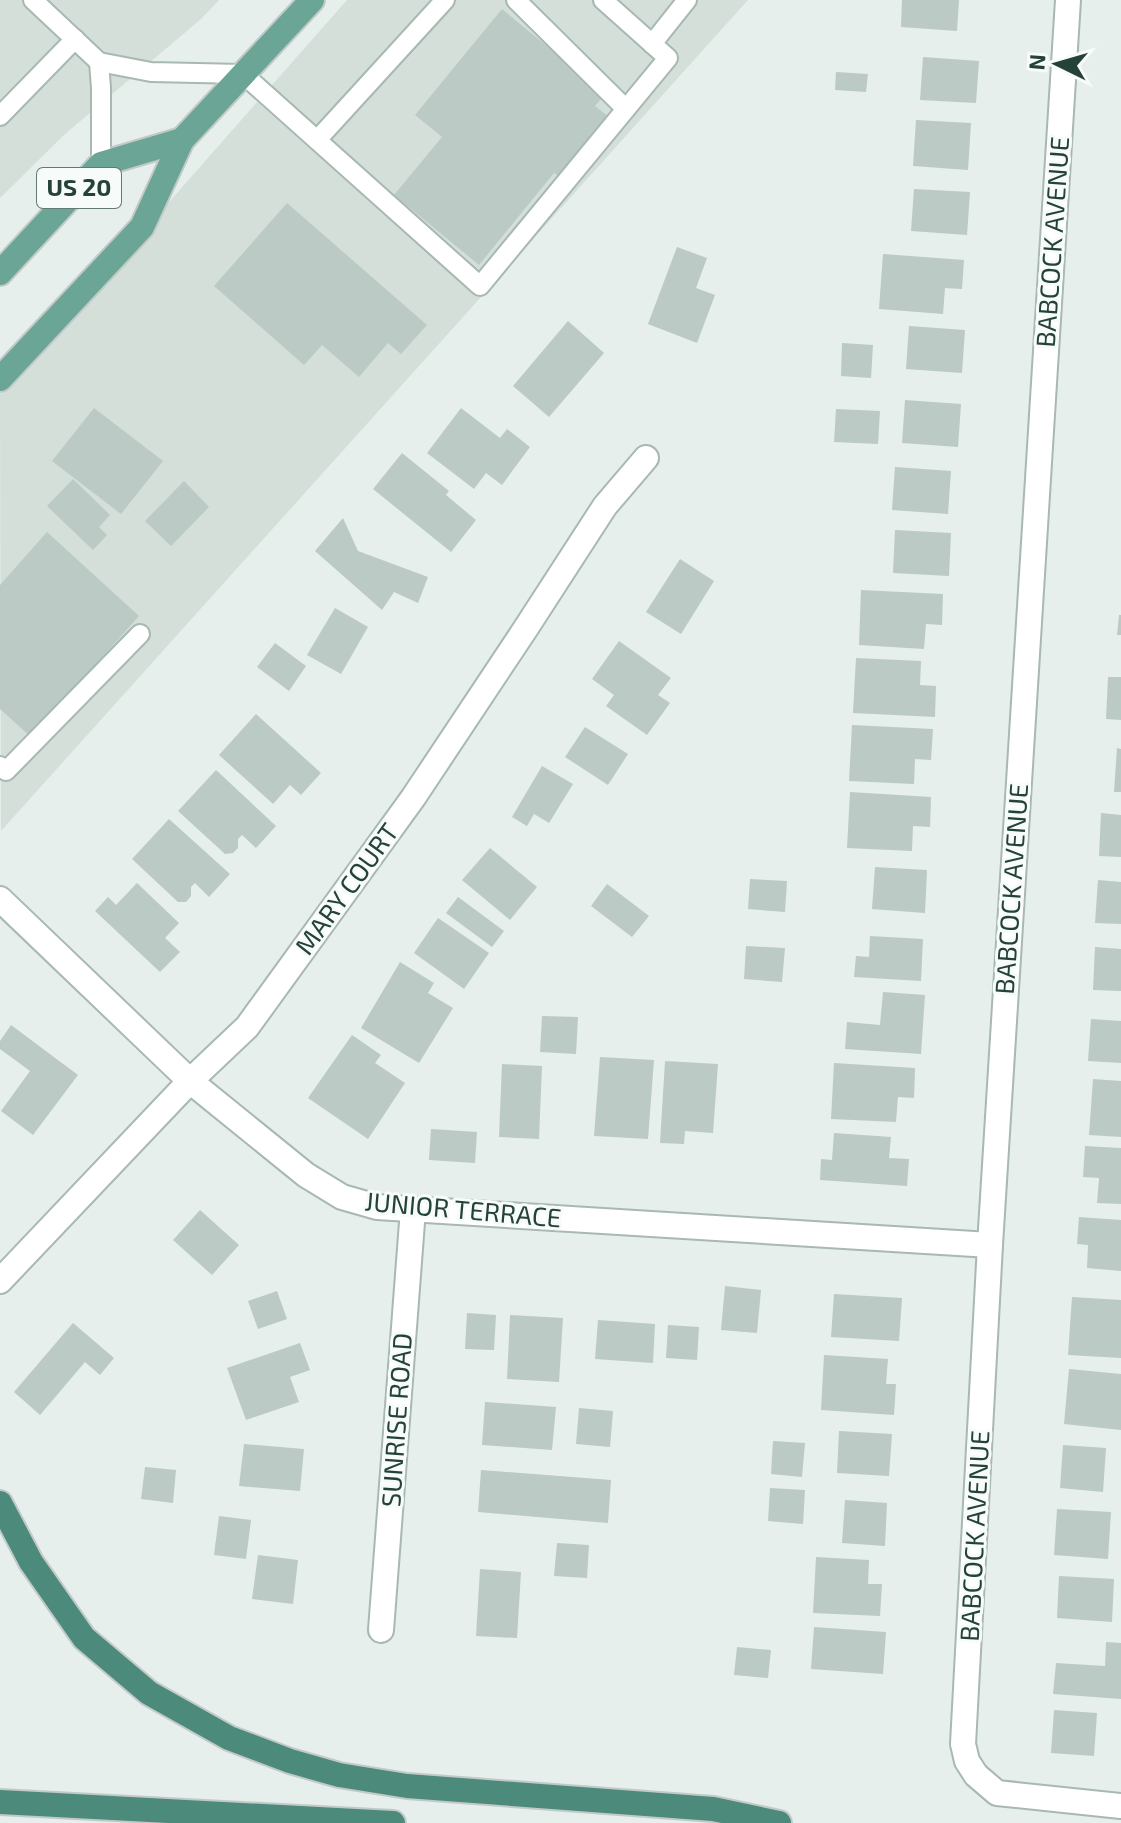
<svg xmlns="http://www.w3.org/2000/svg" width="1121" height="1823" font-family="'Exo 2',sans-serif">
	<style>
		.built { fill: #d4dfda }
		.building { fill: #bbcac4 }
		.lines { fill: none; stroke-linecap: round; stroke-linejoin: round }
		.service-casing { stroke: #a8b8b2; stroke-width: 22 }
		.minor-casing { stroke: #a8b8b2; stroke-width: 28 }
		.primary-casing { stroke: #c2cac8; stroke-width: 28 }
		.trunk-casing { stroke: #c2cac8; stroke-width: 28 }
		.service { stroke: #fff; stroke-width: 18 }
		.minor { stroke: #fff; stroke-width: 24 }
		.primary { stroke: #6aa596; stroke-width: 24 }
		.trunk { stroke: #4c8a7c; stroke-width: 24 }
		.labels { text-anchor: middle; stroke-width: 6; stroke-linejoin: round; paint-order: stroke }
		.shield { fill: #f7fbf9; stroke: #637a73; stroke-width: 2 }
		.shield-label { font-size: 24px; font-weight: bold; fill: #24423a }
		.street-label { font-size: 26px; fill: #24423a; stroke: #f7fbf9 }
	</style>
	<rect width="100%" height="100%" fill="#e6efeb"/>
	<g class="built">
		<path d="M0,0H219L201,19L65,134L0,198Z"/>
		<path d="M347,0H748L1,831L0,394Z"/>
	</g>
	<g class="building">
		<path d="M902,0H959L957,31L901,27Z"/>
		<path d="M502,9L605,94L595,106L609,117L560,177L554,173L479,265L394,195L442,137L415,115Z"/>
		<path d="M923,57L979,61L976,103L920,100Z"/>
		<path d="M836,72L868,74L866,92L835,90Z"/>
		<path d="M916,120L971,123L968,170L913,166Z"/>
		<path d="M914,189L970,192L967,235L911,231Z"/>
		<path d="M287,203L427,325L401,354L388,343L359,377L322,345L304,365L214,286Z"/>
		<path d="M677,247L707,258L696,288L715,295L697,343L648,324Z"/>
		<path d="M883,254L964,260L962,289L945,288L943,314L879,309Z"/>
		<path d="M568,321L604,353L549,417L513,386Z"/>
		<path d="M909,326L965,330L962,373L906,369Z"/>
		<path d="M842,343L873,345L871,378L841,376Z"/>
		<path d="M905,400L961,404L958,447L902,443Z"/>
		<path d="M94,408L163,461L121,514L52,461Z"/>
		<path d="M461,408L500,438L507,429L530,447L502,485L486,473L474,489L427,453Z"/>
		<path d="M836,409L880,411L878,444L834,442Z"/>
		<path d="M402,453L449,491L446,495L476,520L451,552L373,489Z"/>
		<path d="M895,467L951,471L948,514L892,510Z"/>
		<path d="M73,479L110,515L99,527L107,535L93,550L47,506Z"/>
		<path d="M184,481L209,507L171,546L145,521Z"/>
		<path d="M343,518L358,551L428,577L418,603L394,592L382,610L315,551Z"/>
		<path d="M895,530L951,533L949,576L893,573Z"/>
		<path d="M47,532L139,616L31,737L0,709V585Z"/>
		<path d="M680,559L714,581L681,634L646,612Z"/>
		<path d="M861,590L943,594L942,625L926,624L924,649L859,645Z"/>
		<path d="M335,608L368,627L341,674L307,655Z"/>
		<path d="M1119,615H1121V635H1117Z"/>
		<path d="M619,641L671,678L658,695L670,703L647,735L606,706L614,695L592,679Z"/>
		<path d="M275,643L306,666L289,691L257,667Z"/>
		<path d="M856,658L921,661L920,685L936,686L935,717L853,713Z"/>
		<path d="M1108,677H1121V720L1106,719Z"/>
		<path d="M256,714L321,773L301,795L290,785L273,804L219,755Z"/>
		<path d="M852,725L933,729L931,760L915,759L914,784L849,781Z"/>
		<path d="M585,727L628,754L608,785L565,757Z"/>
		<path d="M1117,748L1121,749V792H1114Z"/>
		<path d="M542,766L573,784L549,823L534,814L527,826L512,817Z"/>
		<path d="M216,770L276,826L256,848L242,835L238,839V848L233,853L225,854L178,811Z"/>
		<path d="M850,792L931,797L930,827L913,826L912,851L847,848Z"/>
		<path d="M1101,813L1121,815V857L1099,856Z"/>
		<path d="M169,819L230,874L209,897L195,883L191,887V896L186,902H178L132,859Z"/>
		<path d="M490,848L537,887L510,920L462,880Z"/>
		<path d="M875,867L927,870L925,913L872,909Z"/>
		<path d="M750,879L787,881L785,912L748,909Z"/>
		<path d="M1098,880L1121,882V924L1095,923Z"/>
		<path d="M137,883L179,923L165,938L180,952L160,972L95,911L108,897L116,905Z"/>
		<path d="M607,884L649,916L632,937L591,906Z"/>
		<path d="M458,897L504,931L492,947L446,913Z"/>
		<path d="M438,918L489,953L464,989L414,953Z"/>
		<path d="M870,936L923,939L921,981L854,977L856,956L869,957Z"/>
		<path d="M746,946L785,948L782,982L744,979Z"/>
		<path d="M1095,947L1121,949V991L1093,990Z"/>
		<path d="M400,962L434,983L428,993L453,1008L419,1063L361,1028Z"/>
		<path d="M883,992L925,995L921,1054L845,1049L847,1022L880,1025Z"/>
		<path d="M542,1016L578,1017L576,1054L540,1052Z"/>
		<path d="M1091,1019L1121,1021V1063L1088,1061Z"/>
		<path d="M11,1025L78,1075L33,1135L1,1111L30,1071L0,1049V1041Z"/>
		<path d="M352,1035L381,1055L375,1063L405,1083L368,1139L308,1098Z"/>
		<path d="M600,1057L654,1060L648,1139L594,1136Z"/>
		<path d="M665,1061L718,1064L713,1133L685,1131L684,1144L660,1143Z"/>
		<path d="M834,1063L915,1068L914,1098L898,1097L896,1122L831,1119Z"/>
		<path d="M502,1064L542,1066L539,1139L499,1137Z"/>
		<path d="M1093,1079L1121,1081V1137L1089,1135Z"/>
		<path d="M431,1129L477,1132L475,1163L429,1160Z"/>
		<path d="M834,1133L891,1137L889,1158L909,1159L907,1186L820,1180L821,1159L832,1160Z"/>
		<path d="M1085,1146L1121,1148V1204L1097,1203L1099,1178L1083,1177Z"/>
		<path d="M200,1210L239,1245L212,1275L173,1240Z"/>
		<path d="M1079,1217L1121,1220V1271L1087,1268L1088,1245L1077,1244Z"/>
		<path d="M725,1286L761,1290L757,1333L721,1330Z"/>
		<path d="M277,1291L287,1319L258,1329L248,1301Z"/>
		<path d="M834,1294L902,1298L899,1341L831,1337Z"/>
		<path d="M1072,1297L1121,1300V1358L1068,1355Z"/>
		<path d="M467,1313L496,1315L494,1350L465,1349Z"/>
		<path d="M510,1315L563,1318L559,1382L507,1379Z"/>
		<path d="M598,1320L655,1324L653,1363L595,1359Z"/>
		<path d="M73,1323L114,1358L100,1375L85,1362L40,1415L14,1392Z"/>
		<path d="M668,1325L699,1327L697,1360L666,1358Z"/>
		<path d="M300,1343L310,1370L290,1377L299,1402L246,1420L227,1368Z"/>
		<path d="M824,1355L888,1359L886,1384H896L894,1415L821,1410Z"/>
		<path d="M1069,1369L1121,1374V1430L1064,1424Z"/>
		<path d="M485,1402L556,1407L552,1450L482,1445Z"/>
		<path d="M579,1408L613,1411L610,1447L576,1444Z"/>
		<path d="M839,1431L892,1434L889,1476L837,1473Z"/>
		<path d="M773,1441L805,1443L802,1477L771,1474Z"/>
		<path d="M244,1444L304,1449L300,1491L239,1486Z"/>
		<path d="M1063,1445L1106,1448L1103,1492L1060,1488Z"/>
		<path d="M145,1467L176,1470L173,1503L141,1499Z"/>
		<path d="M481,1470L611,1480L608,1523L478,1512Z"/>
		<path d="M770,1488L805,1490L803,1524L768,1521Z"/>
		<path d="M845,1500L887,1503L885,1546L842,1543Z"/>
		<path d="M1057,1509L1111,1512L1108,1559L1054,1555Z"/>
		<path d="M219,1516L251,1520L246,1559L214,1555Z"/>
		<path d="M557,1543L589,1545L587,1578L554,1576Z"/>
		<path d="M258,1555L298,1560L293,1604L252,1599Z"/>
		<path d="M816,1557L869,1560L868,1584H882L880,1616L813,1613Z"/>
		<path d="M480,1569L521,1572L517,1638L476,1636Z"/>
		<path d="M1059,1576L1114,1579L1112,1622L1057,1618Z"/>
		<path d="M814,1627L886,1632L883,1674L811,1669Z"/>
		<path d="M1106,1642L1121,1643V1699L1053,1694L1056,1663L1105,1666Z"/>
		<path d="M737,1647L771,1650L768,1678L734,1675Z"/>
		<path d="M1054,1710L1097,1713L1094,1756L1051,1753Z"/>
	</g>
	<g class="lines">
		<defs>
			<g id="service">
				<path d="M33,0L99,62L151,72L243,74L480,286L668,58L603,0"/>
				<path d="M516,0L626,109"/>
				<path d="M652,44L687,0"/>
				<path d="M99,62L101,88V164"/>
				<path d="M0,116L75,39"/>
				<path d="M317,140L445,0"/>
				<path d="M0,766L6,771L140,634"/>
			</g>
			<g id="minor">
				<path d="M1068,0L990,1245L963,1744L967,1761L976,1775L997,1793L1121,1806"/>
				<path d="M0,899L190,1081L306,1175L342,1197L377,1207L990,1245"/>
				<path d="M0,1281L190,1081L247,1027L413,798L526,628L605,506L646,458"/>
				<path d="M381,1630L413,1209"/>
			</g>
			<g id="primary">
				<path d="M0,273L101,164L182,140"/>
				<path d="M0,379L142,227L182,140L312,0"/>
			</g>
			<g id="trunk">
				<path d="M0,1503L31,1562L84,1638L149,1693L229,1738L290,1761L339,1775L407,1786L713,1809L779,1823"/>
				<path d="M0,1802L393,1823"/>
			</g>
		</defs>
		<use href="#service" class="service-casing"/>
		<use href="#minor" class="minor-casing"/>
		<use href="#primary" class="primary-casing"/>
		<use href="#trunk" class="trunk-casing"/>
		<use href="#service" class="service"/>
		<use href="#minor" class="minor"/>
		<use href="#primary" class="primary"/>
		<use href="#trunk" class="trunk"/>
	</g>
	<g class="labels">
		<rect class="shield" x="37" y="168" width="84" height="40" rx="6"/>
		<g class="shield-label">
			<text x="79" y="196">US 20</text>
		</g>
		<g class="street-label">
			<text transform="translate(1053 242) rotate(-86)" y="9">BABCOCK AVENUE</text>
			<text transform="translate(347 889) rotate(-54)" y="9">MARY COURT</text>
			<text transform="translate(1012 889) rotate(-86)" y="9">BABCOCK AVENUE</text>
			<text transform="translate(463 1210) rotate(5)" y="9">JUNIOR TERRACE</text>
			<text transform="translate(397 1420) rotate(-86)" y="9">SUNRISE ROAD</text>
			<text transform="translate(975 1536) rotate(-87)" y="9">BABCOCK AVENUE</text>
		</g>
	</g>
	<g transform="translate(1057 64) rotate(275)" stroke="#f7fbf9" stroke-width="6" paint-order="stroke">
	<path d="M0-6L14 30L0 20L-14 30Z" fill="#24423a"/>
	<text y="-12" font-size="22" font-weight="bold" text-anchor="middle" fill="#24423a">N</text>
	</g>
</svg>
